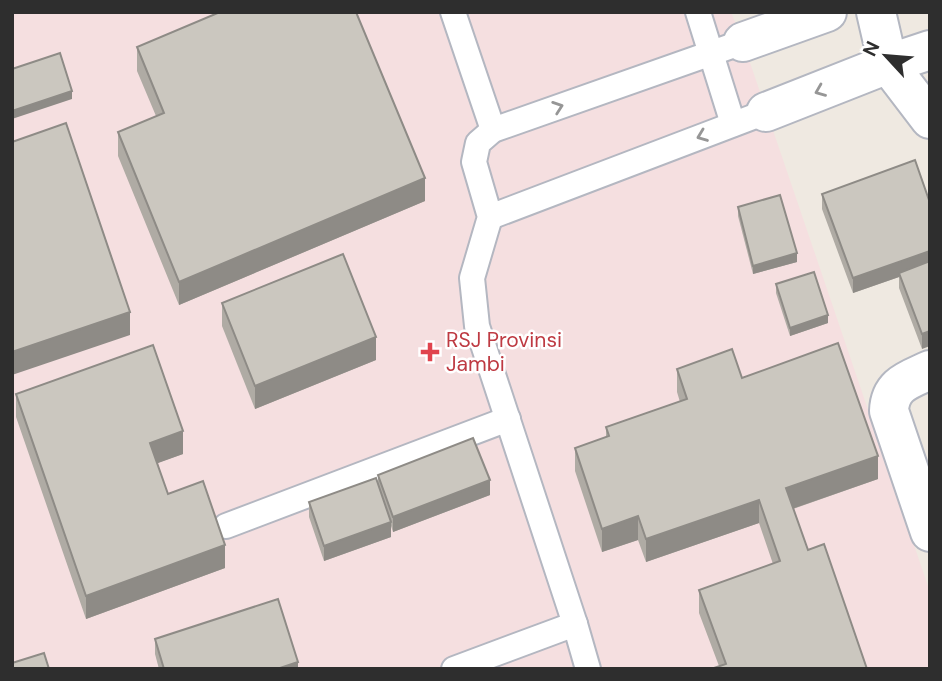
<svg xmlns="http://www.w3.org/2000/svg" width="942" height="681" font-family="'DM Sans',sans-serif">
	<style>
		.medical { fill: #f5dfe0 }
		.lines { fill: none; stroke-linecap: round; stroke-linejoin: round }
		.service-casing { stroke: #b4b7c1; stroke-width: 28 }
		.minor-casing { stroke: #b4b7c1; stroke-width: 42 }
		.service { stroke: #fff; stroke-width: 24 }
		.minor { stroke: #fff; stroke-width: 38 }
		.wall { fill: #afaba4 }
		.shaded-wall { fill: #8e8b86 }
		.building { fill: #cbc7bf; stroke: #8e8b86; stroke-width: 2 }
		.oneway { stroke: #969696 }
		.health-dot { fill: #e0444e; stroke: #fff; stroke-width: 2.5 }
		.labels { text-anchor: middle; stroke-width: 5; stroke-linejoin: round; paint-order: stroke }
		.health-label { font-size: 21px; fill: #be3a42; stroke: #fff; text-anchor: start }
	</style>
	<rect width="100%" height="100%" fill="#efe9e1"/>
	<path class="medical" d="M12,12H731L743,42L930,592V669H12Z"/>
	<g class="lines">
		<defs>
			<g id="service">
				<path d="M453,12L493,130"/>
				<path d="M698,12L733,124"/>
				<path d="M490,217L766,112"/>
				<path d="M226,526L508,419"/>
				<path d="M454,669L575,624"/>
				<path d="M588,669L575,624L477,326L472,278L490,217L474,162L478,143L493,130L743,42"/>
			</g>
			<g id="minor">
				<path d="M876,12L888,64L930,119"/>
				<path d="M743,42L827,12"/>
				<path d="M766,112L888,64L930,50"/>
				<path d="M930,370C909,380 890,384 889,411L930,532"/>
			</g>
		</defs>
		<use href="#service" class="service-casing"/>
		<use href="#minor" class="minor-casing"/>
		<use href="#service" class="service"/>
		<use href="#minor" class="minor"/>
	</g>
	<g class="wall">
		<path d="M137,47L425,201L179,305L118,156V132L156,116L137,71Z"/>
		<path d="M822,194L930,203L922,349L899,288V277L853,293L822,209Z"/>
		<path d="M738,207L797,262L753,274L738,216Z"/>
		<path d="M776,284L828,323L790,336L776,293Z"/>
		<path d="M222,303L376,360L255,409L222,326Z"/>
		<path d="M677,369L742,378L878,479L793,509L808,550L867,669L719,666L699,613V590L773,564L759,523L646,562L638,540L602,552L575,471V448L606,437V427L680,402L677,392Z"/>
		<path d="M16,394L183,454L157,463L168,494L225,568L86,619L16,417Z"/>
		<path d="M378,475L490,495L393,532L391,526V537L324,561L309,517V502L378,485Z"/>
		<path d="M155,639L298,669H159L155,654Z"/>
	</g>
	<g class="shaded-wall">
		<path d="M72,91V99L12,119V111Z"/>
		<path d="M425,178V201L179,305V282Z"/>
		<path d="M930,251V266L899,273V277L853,293V278Z"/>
		<path d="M797,253V262L753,274V266Z"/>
		<path d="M130,312V335L12,375V352Z"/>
		<path d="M828,315V323L790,336V328Z"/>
		<path d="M930,331V346L922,349V334Z"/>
		<path d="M376,337V360L255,409V386Z"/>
		<path d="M183,431V454L150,466V443Z"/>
		<path d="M878,456V479L786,511V488Z"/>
		<path d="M490,480V495L393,532V517Z"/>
		<path d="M759,500V523L646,562V539Z"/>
		<path d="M638,516V540L602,552V529Z"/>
		<path d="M391,522V537L324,561V546Z"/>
		<path d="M225,545V568L86,619V596Z"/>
		<path d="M298,662V669H277Z"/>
	</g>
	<g class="building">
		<path d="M220,12H356L425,178L179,282L118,132L164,113L137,47Z"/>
		<path d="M60,53L72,91L12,111V69Z"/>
		<path d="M66,123L130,312L12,352V142Z"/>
		<path d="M915,160L930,203V251L853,278L822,194Z"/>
		<path d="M780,195L797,253L753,266L738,207Z"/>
		<path d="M343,254L376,337L255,386L222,303Z"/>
		<path d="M930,261V331L922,334L899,273Z"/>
		<path d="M814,272L828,315L790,328L776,284Z"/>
		<path d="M838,343L878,456L786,488L808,550L824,544L867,669H711L726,664L699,590L780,561L759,500L646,539L638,516L602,529L575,448L609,436L606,427L687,399L677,369L732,349L742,378Z"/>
		<path d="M153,345L183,431L150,443L168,494L203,481L225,545L86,596L16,394Z"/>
		<path d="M473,438L490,480L393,517L378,475Z"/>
		<path d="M376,478L391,522L324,546L309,502Z"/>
		<path d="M278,599L298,662L277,669H164L155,639Z"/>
		<path d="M44,653L49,669H12V663Z"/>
	</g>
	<defs><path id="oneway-chevron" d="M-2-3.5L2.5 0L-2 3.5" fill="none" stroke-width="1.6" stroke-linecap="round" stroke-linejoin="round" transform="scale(1.75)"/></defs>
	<g class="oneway">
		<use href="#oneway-chevron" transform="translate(820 91) rotate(158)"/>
		<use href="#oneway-chevron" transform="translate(558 107) rotate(-19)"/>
		<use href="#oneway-chevron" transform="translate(702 136) rotate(159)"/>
	</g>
	<path class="health-dot" d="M426.5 341.5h7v7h7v7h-7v7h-7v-7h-7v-7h7z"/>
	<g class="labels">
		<g class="health-label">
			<text x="446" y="347">RSJ Provinsi<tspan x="446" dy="24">Jambi</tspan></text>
		</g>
	</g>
	<rect width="942" height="681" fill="none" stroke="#2e2e2e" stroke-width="28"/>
	<g transform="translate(886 56) rotate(296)" stroke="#ffffff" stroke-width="5" paint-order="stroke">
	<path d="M0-5L12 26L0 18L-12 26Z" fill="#2e2e2e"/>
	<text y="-10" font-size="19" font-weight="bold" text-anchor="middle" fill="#2e2e2e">N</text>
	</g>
</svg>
